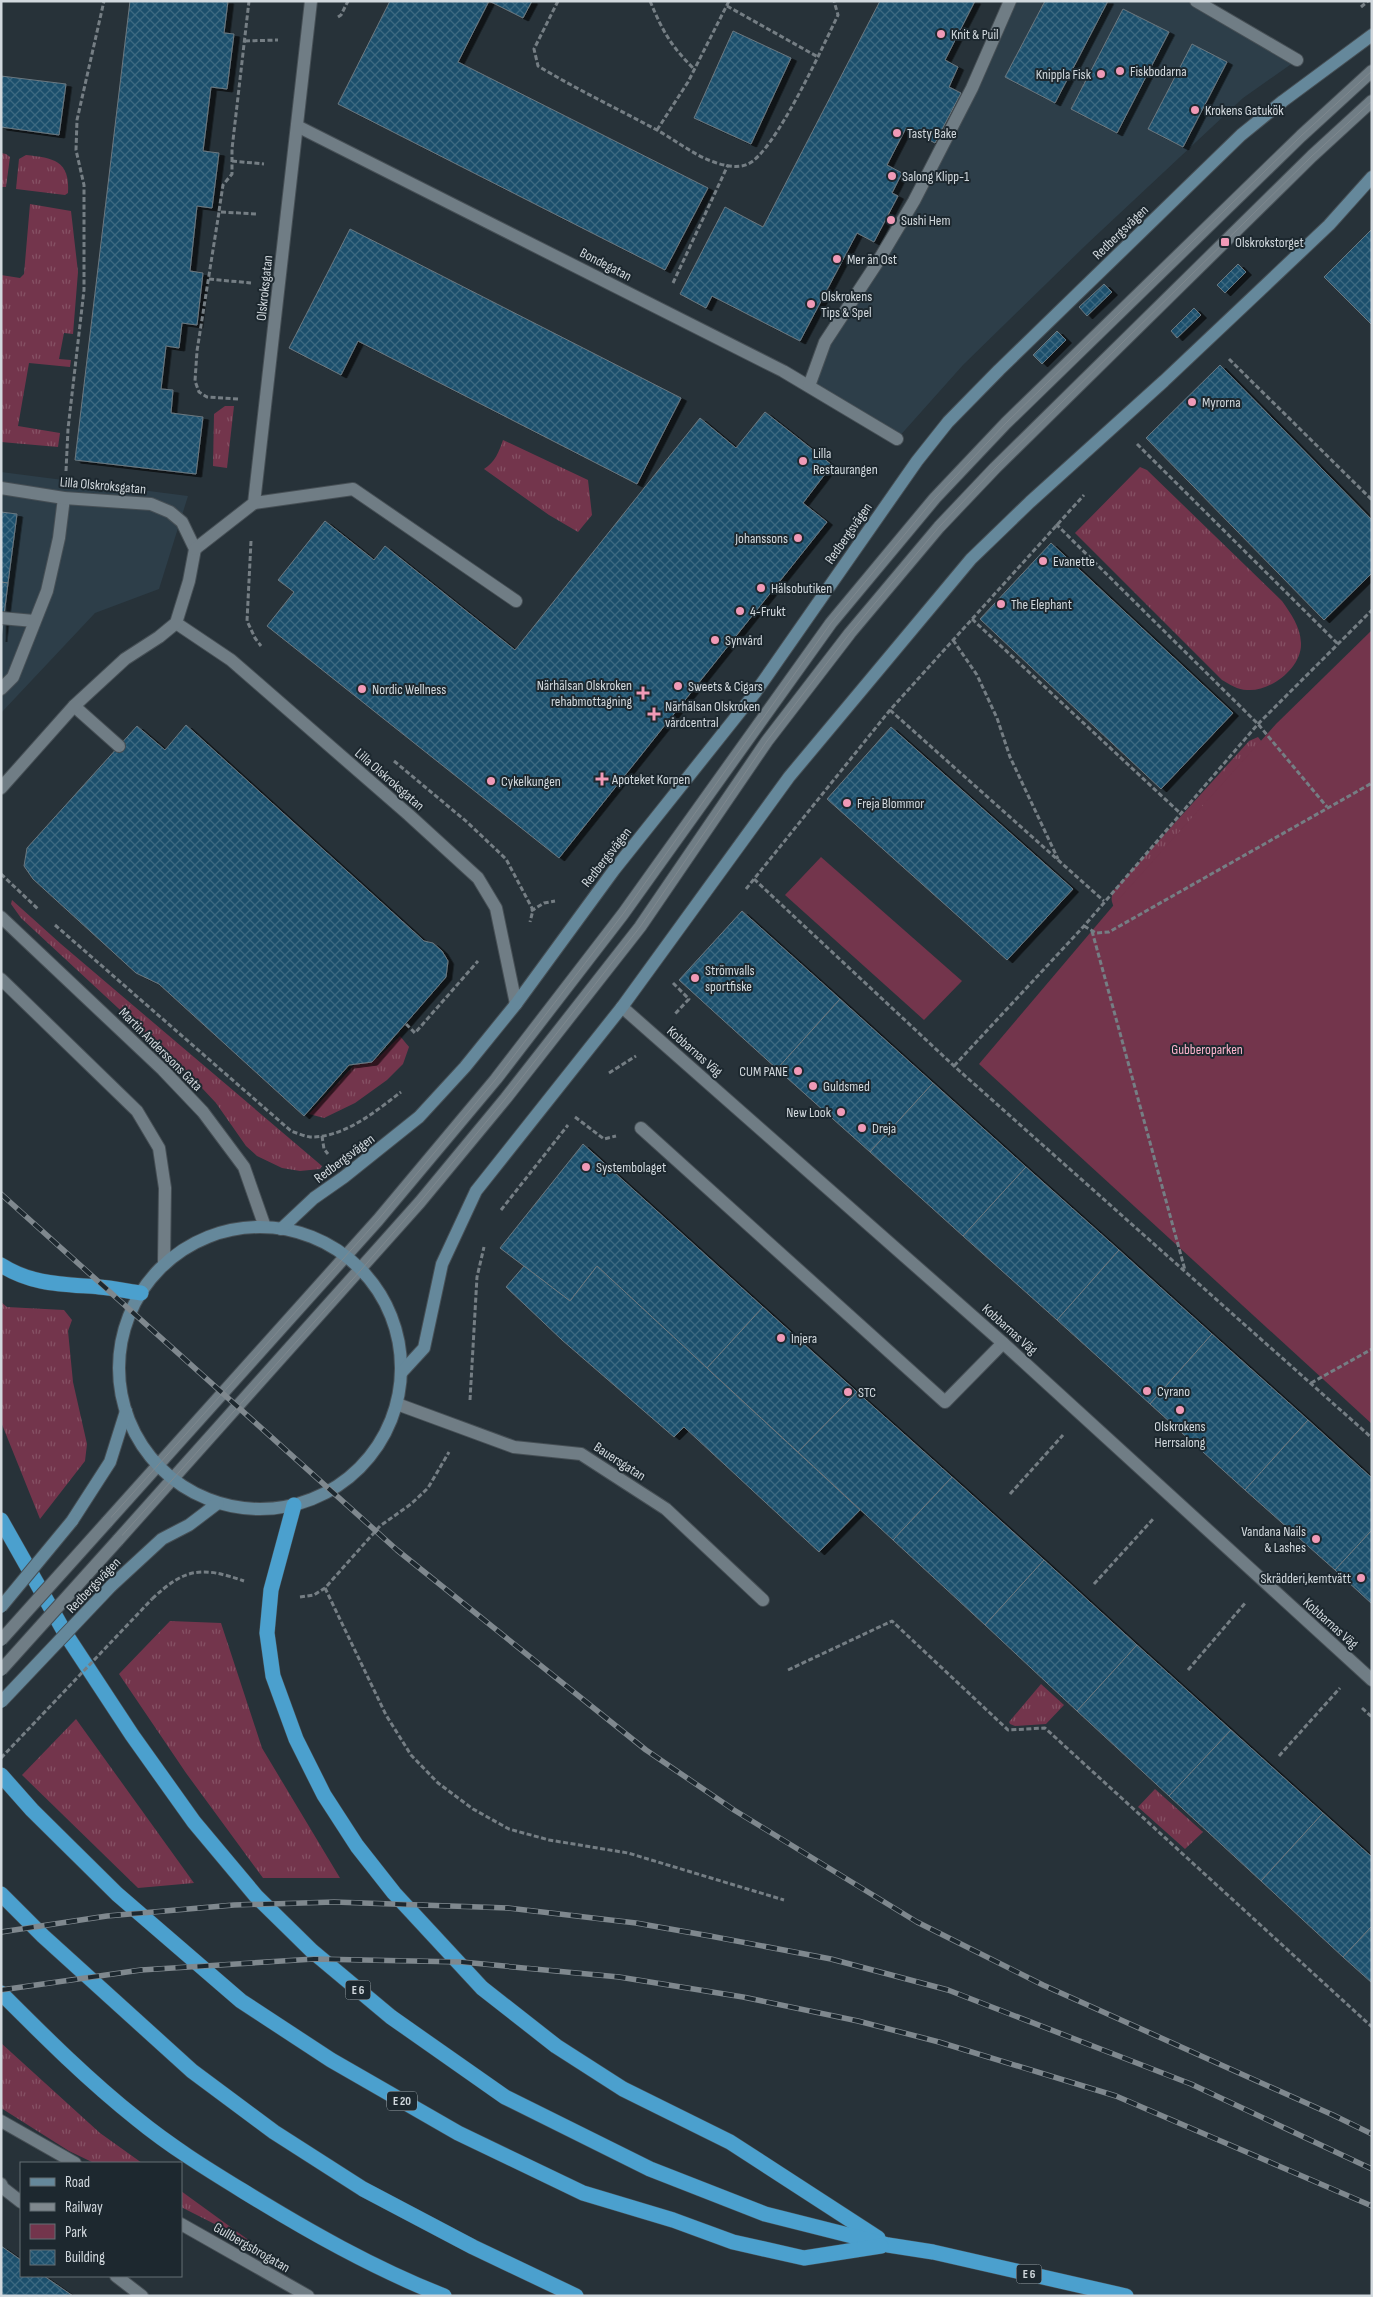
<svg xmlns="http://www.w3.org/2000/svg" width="1373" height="2297" font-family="'Sofia Sans Condensed',sans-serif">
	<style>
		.built { fill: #2d3e49; fill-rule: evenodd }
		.grass { fill: url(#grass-tufts) }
		.park { fill: #73354c }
		.building { fill: url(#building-cross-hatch); stroke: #6b7880; filter: url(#shadow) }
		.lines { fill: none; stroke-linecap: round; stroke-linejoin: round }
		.lane-casing { stroke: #464f55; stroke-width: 14 }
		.street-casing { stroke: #464f55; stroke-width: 14 }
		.secondary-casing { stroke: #464f55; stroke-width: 14 }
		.highway-casing { stroke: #464f55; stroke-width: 16 }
		.path { stroke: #757e84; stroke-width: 3; stroke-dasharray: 5 2.5; stroke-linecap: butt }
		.lane { stroke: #707d85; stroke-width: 12 }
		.street { stroke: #707d85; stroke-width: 12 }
		.secondary { stroke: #65889b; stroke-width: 12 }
		.highway { stroke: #4ba0ce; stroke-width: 15 }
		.tram { stroke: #7f888e; stroke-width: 1 }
		.rail-casing { stroke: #7f888e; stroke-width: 5.5 }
		.rail { stroke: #1d282f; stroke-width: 4; stroke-dasharray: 11; stroke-linecap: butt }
		.lane-bridge-casing { stroke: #464f55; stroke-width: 14; stroke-linecap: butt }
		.secondary-bridge-casing { stroke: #464f55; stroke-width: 14; stroke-linecap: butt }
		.path-bridge { stroke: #757e84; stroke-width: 3; stroke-dasharray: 5 2.5; stroke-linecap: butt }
		.lane-bridge { stroke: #707d85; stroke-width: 12 }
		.secondary-bridge { stroke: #65889b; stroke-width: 12 }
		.poi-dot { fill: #f09ab7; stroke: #1d282f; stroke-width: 2 }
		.labels { text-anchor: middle; stroke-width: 4; stroke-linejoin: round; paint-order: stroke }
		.shield { fill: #1d282f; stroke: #9ca4aa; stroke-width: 1 }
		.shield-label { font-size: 12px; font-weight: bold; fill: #d2d9de }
		.poi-label { font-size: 14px; fill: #d2d9de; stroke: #1d282f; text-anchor: start }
		.street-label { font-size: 14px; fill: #d2d9de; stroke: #1d282f }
		.park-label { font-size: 14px; fill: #fbb3cb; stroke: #1d282f }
	</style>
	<defs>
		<pattern id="grass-tufts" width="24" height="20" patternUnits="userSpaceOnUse" patternTransform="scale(1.25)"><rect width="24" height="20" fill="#73354c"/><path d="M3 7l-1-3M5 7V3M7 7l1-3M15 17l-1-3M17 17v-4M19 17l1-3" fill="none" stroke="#865265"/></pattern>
		<pattern id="building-cross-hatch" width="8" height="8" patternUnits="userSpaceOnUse" patternTransform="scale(1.25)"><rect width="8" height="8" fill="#1d506c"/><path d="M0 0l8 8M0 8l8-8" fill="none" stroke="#3d6981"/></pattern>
		<filter id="shadow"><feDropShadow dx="5.5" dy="3" stdDeviation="0" flood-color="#0009"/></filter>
	</defs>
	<rect width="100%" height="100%" fill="#273239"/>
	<g class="built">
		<path d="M1010,1H1045L1005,77L1054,103L1108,1H1196L1297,60L1243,98L1087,244L963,365L897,439L809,386L825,342L877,263ZM1123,9L1169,32L1117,133L1071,109ZM1227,62L1183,147L1148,129Z"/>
		<path d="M1,472L188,496L159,589L95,613L1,713Z"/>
	</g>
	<g class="grass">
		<path d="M1,153L6,154L10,157L6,187H1Z"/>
		<path d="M26,155C53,158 70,160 68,193L65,195L16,189L19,159Z"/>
		<path d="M30,204L71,211L78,272L73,334L64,333L59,359L71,360L70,367L29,363L18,426L60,433L58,447L1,442V275L20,278L24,274Z"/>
		<path d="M225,406H234L227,468L213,466L214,414Z"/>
		<path d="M503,440L588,480L592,515L578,532L549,515L484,469C495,462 499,452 503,440Z"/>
		<path d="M1140,467L1147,470L1282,601C1291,614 1300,626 1301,643C1302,668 1270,692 1247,690C1238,690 1229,684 1222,680L1075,533Z"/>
		<path d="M1258,737L1315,807L1117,911C1111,903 1110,899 1114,890L1249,741Z"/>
		<path d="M12,900L61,944L322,1166L320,1169L300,1171L282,1168L257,1156L246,1146L216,1103L187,1072L21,918L11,904Z"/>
		<path d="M400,1036L409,1047L403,1064L387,1080L355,1103L324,1118L309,1114L355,1064L378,1058Z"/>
		<path d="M1,1302L7,1307L64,1310L72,1320L68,1331L73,1382L87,1444L85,1461L40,1519L1,1422Z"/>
		<path d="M170,1621L221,1623L262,1748L340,1878H263L186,1773L119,1674Z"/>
		<path d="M1041,1684L1064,1705L1046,1724L1015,1726L1010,1724L1009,1722Z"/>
		<path d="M76,1719L194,1883L138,1888L22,1775Z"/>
		<path d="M1155,1789L1203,1832L1185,1849L1138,1807Z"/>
		<path d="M1,2043L100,2133L142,2163H94L69,2151L1,2108Z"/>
		<path d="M181,2191L254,2244L181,2207Z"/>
	</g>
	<g class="park">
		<path d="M1372,630V1424L979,1064L1118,900L1276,724Z"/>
		<path d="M821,857L962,981L924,1020L785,895Z"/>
	</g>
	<g class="building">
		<path d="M130,1H228L224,33L234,34L227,89L211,87L203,151L219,153L212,208L197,206L190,271L203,273L197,325L182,323L179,348L166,346L161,389L173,390L171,413L203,417L196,474L75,460Z"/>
		<path d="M390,1H532L523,18L489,1L458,62L708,188L665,270L338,104Z"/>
		<path d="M880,1H975L945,60L958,67L949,87L961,93L935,143L906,128L887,165L902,173L892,193L898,196L874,242L857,233L800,341L712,296L706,308L680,294L725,207L763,227Z"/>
		<path d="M1045,1H1108L1055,103L1005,77Z"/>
		<path d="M1123,9L1169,32L1117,133L1071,109Z"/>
		<path d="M733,31L791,58L751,144L694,118Z"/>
		<path d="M1192,44L1227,62L1183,147L1148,129Z"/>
		<path d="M1,76L66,84L59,135L1,127Z"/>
		<path d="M350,229L681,398L637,484L358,341L341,375L289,348Z"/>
		<path d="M1372,229V325L1324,277Z"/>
		<path d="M1238,264L1246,272L1225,293L1217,285Z"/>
		<path d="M1104,284L1112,292L1087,316L1079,307Z"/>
		<path d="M1194,308L1201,315L1177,338L1171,331Z"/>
		<path d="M1057,331L1066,340L1042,364L1033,355Z"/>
		<path d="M1220,365L1372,520V573L1324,620L1146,438Z"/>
		<path d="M765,412L832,465L803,503L827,522L559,858L267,626L294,592L278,580L325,521L374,560L385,546L515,650L700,418L736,448Z"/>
		<path d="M1,512L17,514L8,583L1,582Z"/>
		<path d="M1051,543L1233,713L1161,789L980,619Z"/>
		<path d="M1,582L8,583L1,639Z"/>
		<path d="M186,725L424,941L433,943L442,951L448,961L446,977L372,1062L349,1065L304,1116L159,984L136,973L33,879L24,866L27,848L137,726L165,750Z"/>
		<path d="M891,727L1073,889L1007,960L827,799Z"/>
		<path d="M742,911L840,999L777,1069L679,980Z"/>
		<path d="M840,999L933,1083L870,1152L777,1069Z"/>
		<path d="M933,1083L1026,1167L963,1236L870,1152Z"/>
		<path d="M583,1144L763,1307L707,1368L597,1266L570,1301L500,1248Z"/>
		<path d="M1026,1167L1119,1250L1057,1320L963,1236Z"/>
		<path d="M1119,1250L1212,1334L1150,1404L1057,1320Z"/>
		<path d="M524,1266L570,1301L597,1266L860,1510L819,1552L684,1427L674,1437L562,1340L506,1287Z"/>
		<path d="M763,1307L857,1392L798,1452L707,1368Z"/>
		<path d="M1212,1334L1308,1420L1245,1490L1150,1404Z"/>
		<path d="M857,1392L952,1477L893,1540L798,1452Z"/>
		<path d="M1308,1420L1372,1478V1530L1335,1570L1245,1490Z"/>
		<path d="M952,1477L1044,1560L985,1625L893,1540Z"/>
		<path d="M1372,1530V1604L1335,1570Z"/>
		<path d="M1044,1560L1137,1645L1077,1711L985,1625Z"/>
		<path d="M1137,1645L1231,1730L1169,1796L1077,1711Z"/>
		<path d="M1231,1730L1323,1813L1261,1881L1169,1796Z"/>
		<path d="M1323,1813L1372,1857V1926L1343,1957L1261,1881Z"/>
		<path d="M1372,1926V1983L1343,1957Z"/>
		<path d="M1,2246L21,2260V2276H44L73,2296H1Z"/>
	</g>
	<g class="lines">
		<defs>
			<g id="lane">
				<path d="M254,503L353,489L516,601"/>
				<path d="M1,618L34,621"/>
				<path d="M176,623L231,660L409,815L478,878L496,908L516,1004"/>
				<path d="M1,689L13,677L47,591L59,538L64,498"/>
				<path d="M74,706L119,746"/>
				<path d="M641,1128L945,1402L1003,1343"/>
				<path d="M107,1522L378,1220L496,1079L623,914L831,623L935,498L1006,423L1301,136L1372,71"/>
				<path d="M118,1540L420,1202L506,1098L640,927L767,741L850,633L939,527L995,468L1312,156L1372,101"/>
				<path d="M1,2184L3,2188L21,2202"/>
				<path d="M116,2276L142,2296"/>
			</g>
			<g id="street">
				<path d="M1196,1L1297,60"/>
				<path d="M297,126L783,371L897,439"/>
				<path d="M809,386L825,342L877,263L914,201L972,88L1010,1"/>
				<path d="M1,488L64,498L151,504L170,512L182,522L195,549L189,581L176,623L159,637L125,659L74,706L1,788"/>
				<path d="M195,549L254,503L311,1"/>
				<path d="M1,917L163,1070L203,1112L244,1167L265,1227"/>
				<path d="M1,979L137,1111L159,1148L165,1188L164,1264"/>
				<path d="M622,1007L1003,1343L1372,1680"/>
				<path d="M397,1404L514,1447L581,1454L666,1509L763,1600"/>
				<path d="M1,2121L75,2163"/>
				<path d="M181,2224L308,2296"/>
			</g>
			<g id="secondary">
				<circle cx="260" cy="1368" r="141"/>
				<path d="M281,1229L314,1198L344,1177L419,1117L465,1067L516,1004L614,870L755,693L917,461L948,422L999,370L1241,135L1283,101L1372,35"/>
				<path d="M401,1373L424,1348L442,1264L476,1191L622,1007L789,777L971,559L1030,502L1164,381L1329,225L1372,177"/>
				<path d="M72,1521L110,1462L126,1411"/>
				<path d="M111,1586L162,1539L189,1525L218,1503"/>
			</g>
			<g id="highway">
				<path d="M1,1265C33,1285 62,1284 99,1287C113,1288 127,1291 141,1293"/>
				<path d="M294,1505L271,1590L267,1633L273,1676L296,1739L324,1795L357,1846L394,1893L482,1988L556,2046L623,2089L730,2142L878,2238"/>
				<path d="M1,1520L65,1633L132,1735L194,1822L256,1896L312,1951L391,2017L505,2097L650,2169L765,2214L888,2245L933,2252L1126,2296"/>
				<path d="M1,1775L32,1810L117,1894L241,2001L331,2060L458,2133L583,2193L673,2220L733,2242L804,2258L881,2246"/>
				<path d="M1,1894L43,1936L192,2071L274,2132L363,2189L473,2247L576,2296"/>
				<path d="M1,1993C45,2037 89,2081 137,2119C170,2146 207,2169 243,2191C308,2231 373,2268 444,2296"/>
			</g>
		</defs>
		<use href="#lane" class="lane-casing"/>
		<use href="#street" class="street-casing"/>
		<use href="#secondary" class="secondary-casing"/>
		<use href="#highway" class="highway-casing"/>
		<g class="path">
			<path d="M558,1L534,49L538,66C576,89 616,108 655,129C672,138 687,150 704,158C717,164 736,170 748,164C775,152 824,44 838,15L834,1"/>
			<path d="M650,1C663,32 671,46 694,69"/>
			<path d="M727,6L818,57"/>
			<path d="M1361,7L1368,1"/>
			<path d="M338,17L341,15L348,1"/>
			<path d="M245,41L278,40"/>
			<path d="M657,130L688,82L729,1"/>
			<path d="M232,161L264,164"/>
			<path d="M219,211L223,185L232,174V149L249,1"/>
			<path d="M209,279L251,283"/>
			<path d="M673,283L728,165"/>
			<path d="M1229,359L1372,500"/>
			<path d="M238,399L207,397L199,392L195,381L197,351L219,212L258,214"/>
			<path d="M1137,444L1338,644"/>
			<path d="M66,471L68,429L84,290V185L76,150L77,120L104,1"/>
			<path d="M1056,524L1258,724L1327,807"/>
			<path d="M251,541L247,621L255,638L261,646"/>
			<path d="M972,619L1180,813"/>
			<path d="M953,640L977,675L997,718L1010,757L1058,859"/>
			<path d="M890,710L1104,901"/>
			<path d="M394,761L467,822L506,859L533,910L530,922"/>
			<path d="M1,874L38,909"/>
			<path d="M754,879L954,1066L1372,1438"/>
			<path d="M746,889L890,710L1084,495"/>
			<path d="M531,911L544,903L555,901"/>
			<path d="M55,925L291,1131C297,1133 304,1136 310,1137C344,1138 376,1111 401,1092"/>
			<path d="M1084,926L1096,933L1109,932L1372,783"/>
			<path d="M1092,931L1185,1270"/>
			<path d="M673,983L689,999L674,1015"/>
			<path d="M406,1024L415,1033L478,961"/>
			<path d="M954,1066L1084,926L1258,724L1372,610"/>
			<path d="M609,1073L636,1056"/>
			<path d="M575,1117L604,1139L616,1136"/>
			<path d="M322,1136L324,1149L328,1154"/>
			<path d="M501,1210L568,1125"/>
			<path d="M1311,1383L1372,1349"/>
			<path d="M470,1400L477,1277L484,1247"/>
			<path d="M1010,1494L1063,1435"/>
			<path d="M1094,1584L1154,1518"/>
			<path d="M325,1588L386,1715L411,1755L438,1783L473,1809L509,1829L549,1840L628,1853L784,1900"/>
			<path d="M300,1597L314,1595L325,1588L380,1526L411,1504L428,1488L449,1452"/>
			<path d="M152,1599C185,1568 201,1566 244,1581"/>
			<path d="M788,1670L892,1621L1008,1730L1045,1728L1372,2027"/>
			<path d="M1188,1670L1246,1602"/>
			<path d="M1362,1708L1372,1717"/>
			<path d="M1279,1756L1340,1688"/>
		</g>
		<use href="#lane" class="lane"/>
		<use href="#street" class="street"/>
		<use href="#secondary" class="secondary"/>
		<use href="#highway" class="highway"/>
		<g class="tram">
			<path d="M1,1640L378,1220L496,1079L623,914L831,623L935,498L1006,423L1301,136L1372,71"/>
			<path d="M1,1670L361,1270L420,1202L506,1098L640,927L767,741L850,633L939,527L995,468L1312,156L1372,101"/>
		</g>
		<defs>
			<g id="rail">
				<path d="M1,1194L397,1550L646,1750L734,1810L917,1922L1043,1985L1333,2115L1372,2134"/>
				<path d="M1,1932L107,1916L234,1905L334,1902L508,1908L636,1923L710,1936L831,1959L948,1990L1191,2084L1372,2169"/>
				<path d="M1,1990L141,1970L314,1959L462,1962L619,1977L743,1997L858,2021L939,2042L1116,2096L1372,2206"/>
			</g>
		</defs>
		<use href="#rail" class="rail-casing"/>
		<use href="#rail" class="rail"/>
		<defs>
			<g id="lane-bridge">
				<path d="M1,1640L107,1522"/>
				<path d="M1,1670L118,1540"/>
			</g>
			<g id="secondary-bridge">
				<path d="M1,1607L72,1521"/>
				<path d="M1,1702L111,1586"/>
			</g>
		</defs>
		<use href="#lane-bridge" class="lane-bridge-casing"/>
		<use href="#secondary-bridge" class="secondary-bridge-casing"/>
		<path class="path-bridge" d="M1,1758L152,1599"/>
		<use href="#lane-bridge" class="lane-bridge"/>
		<use href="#secondary-bridge" class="secondary-bridge"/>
	</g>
	<g class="poi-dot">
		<circle cx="941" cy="34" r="5"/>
		<circle cx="1120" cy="71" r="5"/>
		<circle cx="1101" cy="74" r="5"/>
		<circle cx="1195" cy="110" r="5"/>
		<circle cx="897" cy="133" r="5"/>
		<circle cx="892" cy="176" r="5"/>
		<circle cx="891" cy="220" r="5"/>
		<rect x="1220" y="237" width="10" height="10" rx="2.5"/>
		<circle cx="837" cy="259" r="5"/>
		<circle cx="811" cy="304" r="5"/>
		<circle cx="1192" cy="402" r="5"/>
		<circle cx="803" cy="461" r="5"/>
		<circle cx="798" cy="538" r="5"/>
		<circle cx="1043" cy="561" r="5"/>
		<circle cx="761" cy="588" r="5"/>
		<circle cx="1001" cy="604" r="5"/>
		<circle cx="740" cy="611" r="5"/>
		<circle cx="715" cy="640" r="5"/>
		<circle cx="678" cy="686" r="5"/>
		<circle cx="362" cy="689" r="5"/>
		<path d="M640.5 685.5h5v5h5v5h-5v5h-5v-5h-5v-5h5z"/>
		<path d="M651.5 706.5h5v5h5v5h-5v5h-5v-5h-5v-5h5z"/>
		<path d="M599.5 771.5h5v5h5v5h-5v5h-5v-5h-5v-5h5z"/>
		<circle cx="491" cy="781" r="5"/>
		<circle cx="847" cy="803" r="5"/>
		<circle cx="695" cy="978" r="5"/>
		<circle cx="798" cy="1071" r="5"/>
		<circle cx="813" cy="1086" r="5"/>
		<circle cx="841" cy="1112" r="5"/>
		<circle cx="862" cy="1128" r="5"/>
		<circle cx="586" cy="1167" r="5"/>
		<circle cx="781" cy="1338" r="5"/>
		<circle cx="1147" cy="1391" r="5"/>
		<circle cx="848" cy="1392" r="5"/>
		<circle cx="1180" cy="1410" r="5"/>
		<circle cx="1316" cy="1539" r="5"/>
		<circle cx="1361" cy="1578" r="5"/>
	</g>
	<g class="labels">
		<g class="shield">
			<rect x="345.5" y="1980.5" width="25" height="19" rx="4"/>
			<rect x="387" y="2091.5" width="30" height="19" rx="4"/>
			<rect x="1016.5" y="2264.5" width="25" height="19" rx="4"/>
		</g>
		<g class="shield-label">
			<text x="358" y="1994">E 6</text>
			<text x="402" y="2105">E 20</text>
			<text x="1029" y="2278">E 6</text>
		</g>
		<g class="poi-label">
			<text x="951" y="39">Knit &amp; Puil</text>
			<text x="1130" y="76">Fiskbodarna</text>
			<text x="1091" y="79" text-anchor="end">Knippla Fisk</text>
			<text x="1205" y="115">Krokens Gatukök</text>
			<text x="907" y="138">Tasty Bake</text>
			<text x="902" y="181">Salong Klipp-1</text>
			<text x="901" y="225">Sushi Hem</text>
			<text x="1235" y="247">Olskrokstorget</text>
			<text x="847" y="264">Mer än Ost</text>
			<text x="821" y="301">Olskrokens<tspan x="821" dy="16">Tips &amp; Spel</tspan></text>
			<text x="1202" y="407">Myrorna</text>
			<text x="813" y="458">Lilla<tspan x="813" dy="16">Restaurangen</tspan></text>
			<text x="788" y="543" text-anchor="end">Johanssons</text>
			<text x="1053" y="566">Evanette</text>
			<text x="771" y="593">Hälsobutiken</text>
			<text x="1011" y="609">The Elephant</text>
			<text x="750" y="616">4-Frukt</text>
			<text x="725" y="645">Synvård</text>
			<text x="632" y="690" text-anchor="end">Närhälsan Olskroken<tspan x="632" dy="16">rehabmottagning</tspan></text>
			<text x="688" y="691">Sweets &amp; Cigars</text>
			<text x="372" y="694">Nordic Wellness</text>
			<text x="665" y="711">Närhälsan Olskroken<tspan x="665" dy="16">vårdcentral</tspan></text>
			<text x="612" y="784">Apoteket Korpen</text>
			<text x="501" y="786">Cykelkungen</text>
			<text x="857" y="808">Freja Blommor</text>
			<text x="705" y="975">Strömvalls<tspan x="705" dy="16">sportfiske</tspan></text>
			<text x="788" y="1076" text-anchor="end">CUM PANE</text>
			<text x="823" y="1091">Guldsmed</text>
			<text x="831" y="1117" text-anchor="end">New Look</text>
			<text x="872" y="1133">Dreja</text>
			<text x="596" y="1172">Systembolaget</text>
			<text x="791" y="1343">Injera</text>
			<text x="1157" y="1396">Cyrano</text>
			<text x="858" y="1397">STC</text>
			<text x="1180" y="1431" text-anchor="middle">Olskrokens<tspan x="1180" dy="16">Herrsalong</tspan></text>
			<text x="1306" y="1536" text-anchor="end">Vandana Nails<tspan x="1306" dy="16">&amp; Lashes</tspan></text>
			<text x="1351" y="1583" text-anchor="end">Skrädderi,kemtvätt</text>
		</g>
		<g class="street-label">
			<text transform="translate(1120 232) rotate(-44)" y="5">Redbergsvägen</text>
			<text transform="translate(606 264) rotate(27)" y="5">Bondegatan</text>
			<text transform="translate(264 288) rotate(-84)" y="5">Olskroksgatan</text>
			<text transform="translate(103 485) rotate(5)" y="5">Lilla Olskroksgatan</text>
			<text transform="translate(848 533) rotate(-55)" y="5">Redbergsvägen</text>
			<text transform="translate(390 779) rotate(41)" y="5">Lilla Olskroksgatan</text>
			<text transform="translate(606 857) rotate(-52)" y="5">Redbergsvägen</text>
			<text transform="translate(161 1049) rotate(45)" y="5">Martin Anderssons Gata</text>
			<text transform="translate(695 1051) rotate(41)" y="5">Kobbarnas Väg</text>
			<text transform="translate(344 1158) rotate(-37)" y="5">Redbergsvägen</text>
			<text transform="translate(1010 1329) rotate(42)" y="5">Kobbarnas Väg</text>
			<text transform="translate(620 1461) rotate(33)" y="5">Bauersgatan</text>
			<text transform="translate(93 1585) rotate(-46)" y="5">Redbergsvägen</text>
			<text transform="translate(1331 1623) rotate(42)" y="5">Kobbarnas Väg</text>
			<text transform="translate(252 2247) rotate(30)" y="5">Gullbergsbrogatan</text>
		</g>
		<g class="park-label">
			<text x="1207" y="1054">Gubberoparken</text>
		</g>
	</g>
	<rect width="1373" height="2297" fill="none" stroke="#d2d9de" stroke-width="5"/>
	<rect x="20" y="2162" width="162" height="115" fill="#1d282f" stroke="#656f75"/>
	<rect x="30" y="2178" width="25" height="8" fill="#65889b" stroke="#656f75"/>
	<text x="65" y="2187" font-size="15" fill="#d2d9de">Road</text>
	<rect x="30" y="2203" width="25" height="8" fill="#7f888e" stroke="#656f75"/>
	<text x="65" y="2212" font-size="15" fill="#d2d9de">Railway</text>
	<rect x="30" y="2224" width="25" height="15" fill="#73354c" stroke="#656f75"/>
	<text x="65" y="2237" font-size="15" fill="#d2d9de">Park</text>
	<rect x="30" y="2250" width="25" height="15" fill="url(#building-cross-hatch)" stroke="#656f75"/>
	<text x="65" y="2262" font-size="15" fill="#d2d9de">Building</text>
</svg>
